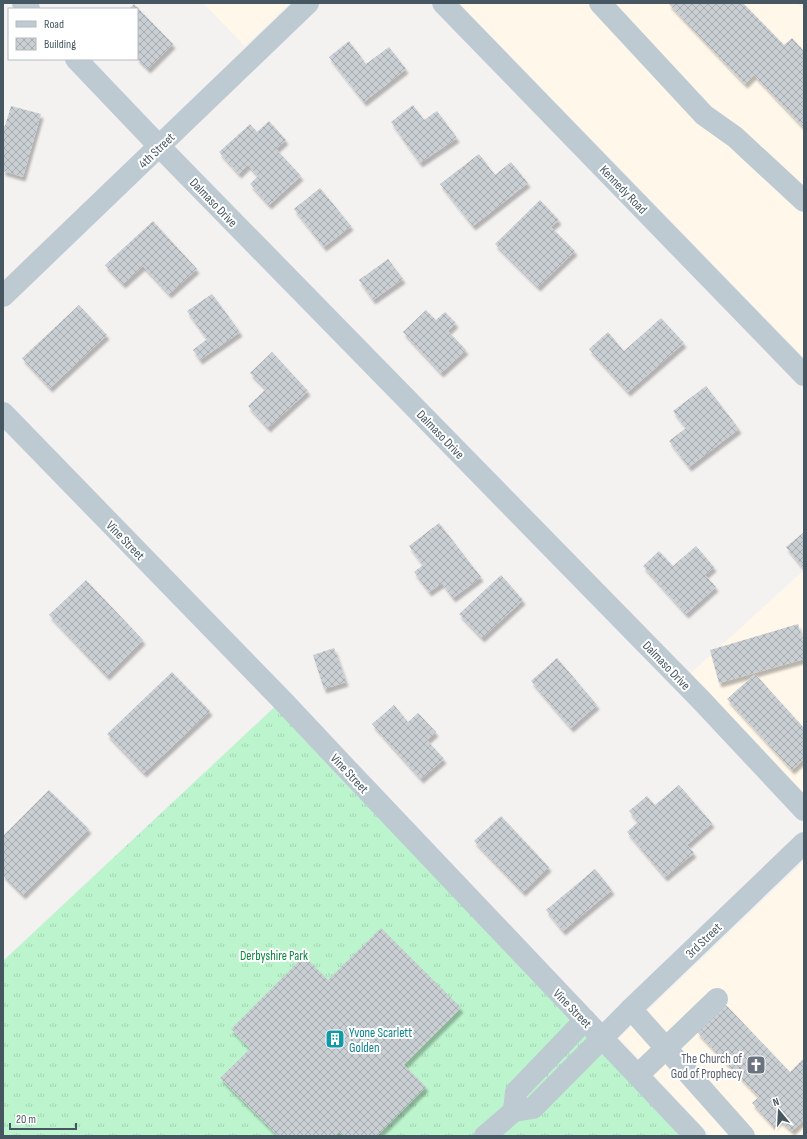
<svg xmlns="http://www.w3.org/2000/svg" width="807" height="1139" font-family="'Sofia Sans Condensed',sans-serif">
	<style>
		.commercial { fill: #fef7ea }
		.grass { fill: url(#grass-tufts) }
		.building { fill: url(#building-cross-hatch); filter: url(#shadow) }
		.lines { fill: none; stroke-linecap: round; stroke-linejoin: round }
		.minor { stroke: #bdcad2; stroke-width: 22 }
		.labels { text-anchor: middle; stroke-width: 4; stroke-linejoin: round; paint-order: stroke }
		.street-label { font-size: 13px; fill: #465761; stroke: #fff }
		.park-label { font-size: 13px; fill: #0c8740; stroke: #fff }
		.culture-label { font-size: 13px; fill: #0d838f; stroke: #fff; text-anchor: start }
		.worship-label { font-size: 13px; fill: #5b616d; stroke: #fff; text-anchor: end }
	</style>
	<defs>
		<pattern id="grass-tufts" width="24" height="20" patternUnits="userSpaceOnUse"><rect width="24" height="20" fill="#bcf5cd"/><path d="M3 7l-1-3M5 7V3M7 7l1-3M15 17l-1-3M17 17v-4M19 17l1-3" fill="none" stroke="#a3d4b3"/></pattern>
		<pattern id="building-cross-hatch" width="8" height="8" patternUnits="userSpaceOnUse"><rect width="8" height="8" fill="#cacfd4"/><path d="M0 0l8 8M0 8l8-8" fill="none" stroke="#a6abaf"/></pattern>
		<filter id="shadow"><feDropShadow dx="2.5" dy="4.5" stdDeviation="1" flood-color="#0004"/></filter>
	</defs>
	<rect width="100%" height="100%" fill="#f4f1f1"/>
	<g class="commercial">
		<path d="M203,3H290L245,46Z"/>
		<path d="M459,3H797L804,10V358Z"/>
		<path d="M804,570V793L691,673Z"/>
		<path d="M804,861V1136H711L619,1038Z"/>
	</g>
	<path class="grass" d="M282,700L695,1136H3V961Z"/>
	<g class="building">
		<path d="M668,3H743L784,45L792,38L804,51V128L754,75L745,84Z"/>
		<path d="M134,4L173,44L148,69L137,58V9H129Z"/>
		<path d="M349,41L366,64L389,47L406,69L364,102L329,57Z"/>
		<path d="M413,105L424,120L437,111L457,138L420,163L391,122Z"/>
		<path d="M11,106L41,114L23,177L3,171V125L5,126Z"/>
		<path d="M269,121L286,140L276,149L301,176L269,205L250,184L258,176L248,165L239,174L219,152L250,124L257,132Z"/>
		<path d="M479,154L495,175L511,162L528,183L473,226L440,184Z"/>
		<path d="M320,188L351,226L324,247L294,209Z"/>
		<path d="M540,200L559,220L551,227L575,251L538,287L495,244Z"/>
		<path d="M153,221L197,269L169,294L143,266L123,284L105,265Z"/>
		<path d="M388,259L403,279L373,300L359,280Z"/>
		<path d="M212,294L240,332L200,360L193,350L207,339L187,311Z"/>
		<path d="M79,305L107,335L50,388L22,358Z"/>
		<path d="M426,310L436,320L445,312L456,323L448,331L466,350L441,373L403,332Z"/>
		<path d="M661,318L684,343L628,392L589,349L608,332L624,351Z"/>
		<path d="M272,352L308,391L268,428L248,406L266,389L250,373Z"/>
		<path d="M706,386L739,429L689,467L669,441L686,428L673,411Z"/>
		<path d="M439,523L481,577L453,598L442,583L429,592L414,572L423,565L409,546Z"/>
		<path d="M804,532V569L786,547Z"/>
		<path d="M696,546L714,567L705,575L716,587L686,614L643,566L659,551L673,566Z"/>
		<path d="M501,575L523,600L482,638L459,614Z"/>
		<path d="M86,580L143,640L107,676L49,615Z"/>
		<path d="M798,624L804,645V659L719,683L710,650Z"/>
		<path d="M334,648L346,682L324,689L313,655Z"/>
		<path d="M557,658L597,705L571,728L531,681Z"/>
		<path d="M172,672L210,711L144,773L107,734Z"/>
		<path d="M755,674L804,728V759L792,770L727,699Z"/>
		<path d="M394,705L408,722L418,713L436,732L427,740L444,759L421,779L372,724Z"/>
		<path d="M679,785L712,823L687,845L694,853L665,877L627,832L638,822L629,811L647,796L655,805Z"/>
		<path d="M49,790L89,829L23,895L3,875V836Z"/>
		<path d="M501,816L549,867L523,892L474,841Z"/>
		<path d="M595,869L612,890L563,931L546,910Z"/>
		<path d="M381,928L461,1008L404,1065L426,1087L377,1136H343L339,1132L335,1136H278L220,1078L250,1049L231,1029L304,956L328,980Z"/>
		<path d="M726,1005L790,1072L804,1058V1120L792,1131L780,1120L773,1126L752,1103L759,1097L697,1032Z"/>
	</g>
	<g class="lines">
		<g class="minor">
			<path d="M23,3L29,9"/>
			<path d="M443,3L804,375"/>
			<path d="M600,3L704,115L735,137L804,201"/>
			<path d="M76,59L159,146L701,700L804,810"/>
			<path d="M3,296L308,3"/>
			<path d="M3,413L282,700L345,767L695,1136"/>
			<path d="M631,1009L744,1136"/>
			<path d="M585,1020L516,1092L514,1111L533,1108L631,1009L804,843"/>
			<path d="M638,1075L717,999"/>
			<path d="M485,1136L514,1111"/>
		</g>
	</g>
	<defs>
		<symbol id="building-square" viewBox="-11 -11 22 22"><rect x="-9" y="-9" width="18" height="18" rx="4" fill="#0f9aa8" stroke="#fff"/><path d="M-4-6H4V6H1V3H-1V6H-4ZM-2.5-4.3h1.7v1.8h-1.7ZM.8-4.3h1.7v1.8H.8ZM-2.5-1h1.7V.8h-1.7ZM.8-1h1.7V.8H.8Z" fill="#fff"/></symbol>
		<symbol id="church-square" viewBox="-11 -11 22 22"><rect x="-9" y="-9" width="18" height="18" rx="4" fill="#6b7280" stroke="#fff"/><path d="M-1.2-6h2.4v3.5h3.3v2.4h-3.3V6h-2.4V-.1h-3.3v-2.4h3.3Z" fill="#fff"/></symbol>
	</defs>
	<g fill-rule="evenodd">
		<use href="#building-square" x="324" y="1028" width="22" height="22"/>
		<use href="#church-square" x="745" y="1054" width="22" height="22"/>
	</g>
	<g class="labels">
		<g class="street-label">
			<text transform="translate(156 150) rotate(-44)" y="5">4th Street</text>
			<text transform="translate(624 189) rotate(46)" y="5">Kennedy Road</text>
			<text transform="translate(214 202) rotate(46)" y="5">Dalmaso Drive</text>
			<text transform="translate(441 434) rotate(46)" y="5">Dalmaso Drive</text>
			<text transform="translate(126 540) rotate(46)" y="5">Vine Street</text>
			<text transform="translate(667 665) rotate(46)" y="5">Dalmaso Drive</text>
			<text transform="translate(350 773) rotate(47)" y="5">Vine Street</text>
			<text transform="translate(703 940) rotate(-44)" y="5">3rd Street</text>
			<text transform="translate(573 1008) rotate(46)" y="5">Vine Street</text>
		</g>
		<g class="park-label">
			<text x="274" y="960">Derbyshire Park</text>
		</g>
		<g class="culture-label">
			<text x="349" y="1037">Yvone Scarlett<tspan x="349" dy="15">Golden</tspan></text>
		</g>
		<g class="worship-label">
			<text x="742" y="1063">The Church of<tspan x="742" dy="15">God of Prophecy</tspan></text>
		</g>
	</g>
	<rect width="807" height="1139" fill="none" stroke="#465761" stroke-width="8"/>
	<rect x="8" y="8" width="130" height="52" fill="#ffffff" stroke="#b5bcc0"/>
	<rect x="16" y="21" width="20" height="6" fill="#bdcad2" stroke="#b5bcc0"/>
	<text x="44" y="28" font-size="12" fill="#465761">Road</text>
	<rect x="16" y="38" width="20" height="12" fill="url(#building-cross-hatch)" stroke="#b5bcc0"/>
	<text x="44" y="48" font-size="12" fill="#465761">Building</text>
	<g transform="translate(779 1111) rotate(342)" stroke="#ffffff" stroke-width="3" paint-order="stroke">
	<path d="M0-3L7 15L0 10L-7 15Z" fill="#465761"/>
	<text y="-6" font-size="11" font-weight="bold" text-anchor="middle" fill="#465761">N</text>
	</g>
	<path d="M10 1123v6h66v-6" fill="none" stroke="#465761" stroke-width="2"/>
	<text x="16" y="1123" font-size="12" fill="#465761" stroke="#ffffff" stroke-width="3" paint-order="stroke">20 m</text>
</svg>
